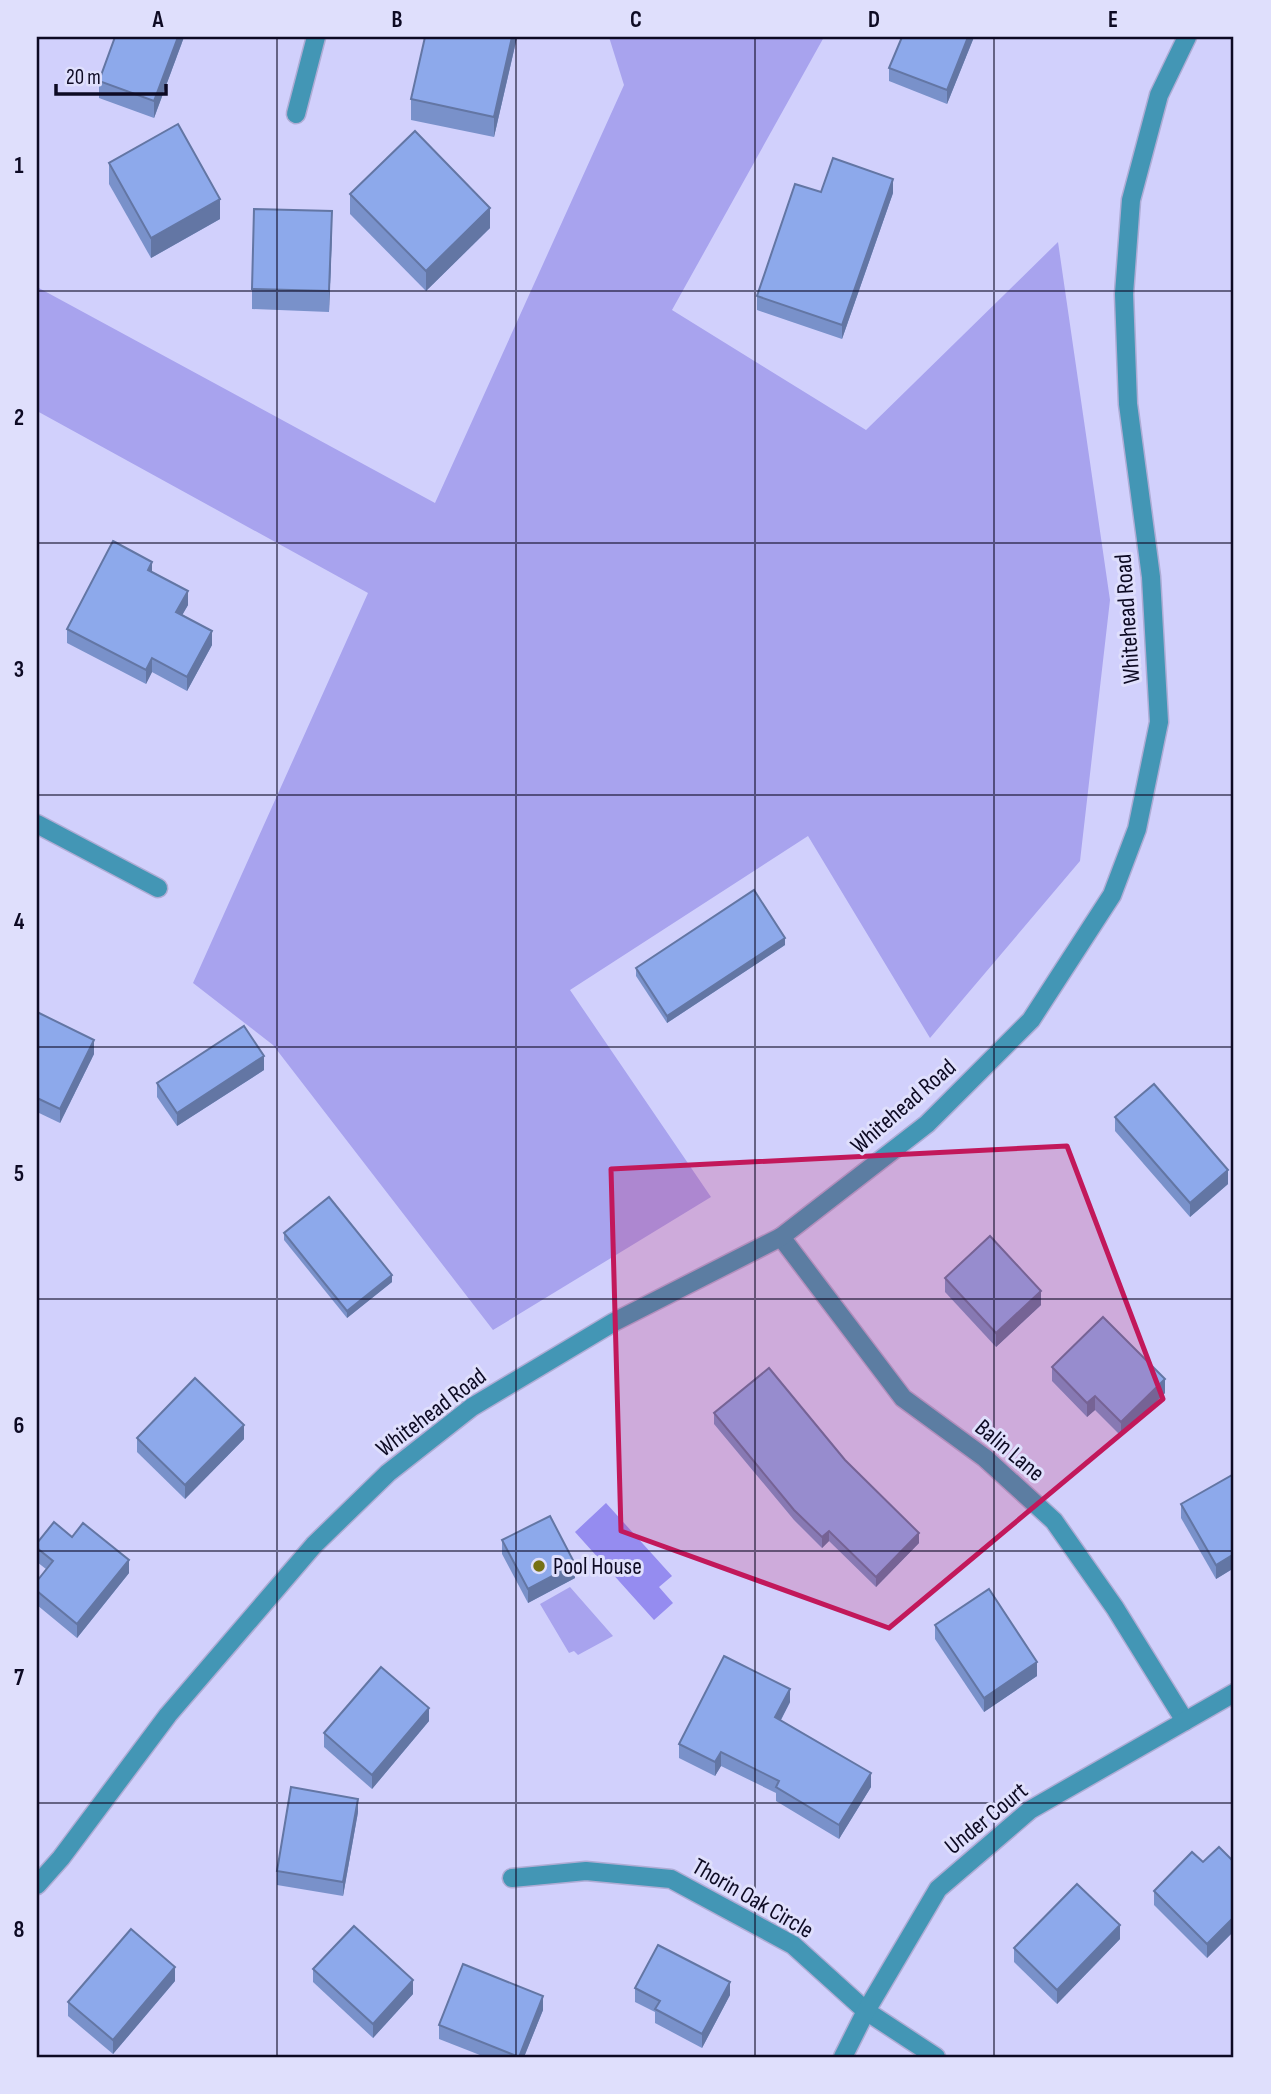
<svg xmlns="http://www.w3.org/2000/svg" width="1271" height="2094" font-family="'Sofia Sans Condensed',sans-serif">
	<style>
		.green { fill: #a8a3ee }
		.water { fill: #958cf0 }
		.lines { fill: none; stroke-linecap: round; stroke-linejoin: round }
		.minor-casing { stroke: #aeacd5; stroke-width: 21 }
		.minor { stroke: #4396b5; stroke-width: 18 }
		.wall { fill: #7991ca }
		.shaded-wall { fill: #6376a4 }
		.building { fill: #8da9eb; stroke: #6376a4; stroke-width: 2 }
		.marked { fill: #c2185b; fill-opacity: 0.2; stroke: #c2185b; stroke-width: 5; stroke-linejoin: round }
		.grid { fill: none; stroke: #0d0a23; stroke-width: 2; stroke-opacity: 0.55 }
		.poi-dot { fill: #767114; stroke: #dfdffc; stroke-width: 2.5 }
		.labels { text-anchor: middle; stroke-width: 6; stroke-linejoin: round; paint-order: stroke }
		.street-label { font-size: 24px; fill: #0d0a23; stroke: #dfdffc }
		.poi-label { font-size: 24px; fill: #0d0a23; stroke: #dfdffc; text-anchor: start }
		.neatline { fill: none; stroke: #0d0a23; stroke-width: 2.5 }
		.grid-label { font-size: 23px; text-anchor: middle; font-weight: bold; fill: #0d0a23 }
	</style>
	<rect width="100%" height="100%" fill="#d1d0fc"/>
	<g class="green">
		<path d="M609,37H824L672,310L866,430L1058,242L1110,600L1080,861L930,1038L808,836L570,990L711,1197L493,1330L273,1045L193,983L368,593L37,411V287L435,503L624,85Z"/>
		<path d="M570,1587L613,1636L578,1655L574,1651L569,1653L540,1604Z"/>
	</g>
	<path class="water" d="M606,1503L672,1576L659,1587L673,1603L654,1620L575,1532Z"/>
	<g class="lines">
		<defs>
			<g id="minor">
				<path d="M296,114L316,37"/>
				<path d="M37,824L158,888"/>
				<path d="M781,1237L903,1398L985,1458L1054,1521L1115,1608L1185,1721"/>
				<path d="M512,1878L586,1871L671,1879L793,1945L866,2011L936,2057"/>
				<path d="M37,1885L61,1858L168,1715L314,1545L388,1473L472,1407L614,1322L781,1237L927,1124L1031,1020L1112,895L1137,829L1159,722L1151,577L1128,404L1124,294L1131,200L1159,95L1187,37"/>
				<path d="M843,2057L866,2011L938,1889L1030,1810L1234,1693"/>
			</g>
		</defs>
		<use href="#minor" class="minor-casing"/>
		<use href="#minor" class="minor"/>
	</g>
	<g class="wall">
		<path d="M184,37L154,118L99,98V81Z"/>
		<path d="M425,37H517L494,137L411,120V99Z"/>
		<path d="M974,37L947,104L889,81V68Z"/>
		<path d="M109,163L220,219L151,258L109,184Z"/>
		<path d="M821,192L893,193L842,339L757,310V296Z"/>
		<path d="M350,194L490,228L426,291L350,214Z"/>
		<path d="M332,231L329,312L252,309V289Z"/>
		<path d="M152,572L188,605L182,615L212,645L187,691L152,672L146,684L67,643V629Z"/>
		<path d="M785,945L667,1023L636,976V968Z"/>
		<path d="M37,1012L94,1054L60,1123L37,1112Z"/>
		<path d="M264,1070L177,1126L157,1097V1083Z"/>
		<path d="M1115,1117L1228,1184L1190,1217L1115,1131Z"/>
		<path d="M284,1233L392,1282L347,1318L284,1240Z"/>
		<path d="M945,1278L1041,1305L996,1347L945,1292Z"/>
		<path d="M1052,1367L1165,1393L1121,1436L1095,1410L1087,1417L1052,1381Z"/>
		<path d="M714,1413L845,1460L919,1543L876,1587L829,1541L822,1548L794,1520L714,1424Z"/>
		<path d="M137,1438L244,1439L185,1499L137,1452Z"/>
		<path d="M1234,1474V1568L1216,1579L1181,1518V1504Z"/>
		<path d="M502,1540L575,1578L528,1603L502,1554Z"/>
		<path d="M37,1543L129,1573L77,1638L37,1605V1581L46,1569L37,1562Z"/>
		<path d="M935,1625L1037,1676L984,1712L935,1639Z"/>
		<path d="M790,1702L781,1720L871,1787L839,1839L776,1801V1793L721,1766L715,1776L679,1758V1744Z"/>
		<path d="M429,1721L372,1789L324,1747V1733Z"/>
		<path d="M358,1812L343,1896L277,1885V1871Z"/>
		<path d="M1203,1862H1234V1931L1207,1958L1154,1905V1891Z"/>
		<path d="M1120,1939L1057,2004L1014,1962V1948Z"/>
		<path d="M313,1969L413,1994L373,2038L313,1982Z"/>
		<path d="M175,1981L113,2054L68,2016V2002Z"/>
		<path d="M635,1988L730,1995L702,2048L655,2023V2012L635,2002Z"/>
		<path d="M543,2010L524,2057H485L439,2039V2025Z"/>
	</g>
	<g class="shaded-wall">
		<path d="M178,37H184L154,118V101Z"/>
		<path d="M512,37H517L494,137V117Z"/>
		<path d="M968,37H974L947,104V90Z"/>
		<path d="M893,179V193L842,339V325Z"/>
		<path d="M220,199V219L151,258V238Z"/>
		<path d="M490,208V228L426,291V271Z"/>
		<path d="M332,211V231L329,312V291Z"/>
		<path d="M152,562V576L148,570Z"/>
		<path d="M188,591V605L176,626V612Z"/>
		<path d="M212,631V645L187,691V677Z"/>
		<path d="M152,658V672L146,684V670Z"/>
		<path d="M785,938V945L667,1023V1016Z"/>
		<path d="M94,1040V1054L60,1123V1109Z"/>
		<path d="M264,1056V1070L177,1126V1113Z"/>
		<path d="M1228,1170V1184L1190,1217V1203Z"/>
		<path d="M392,1275V1282L347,1318V1311Z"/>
		<path d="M1041,1291V1305L996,1347V1333Z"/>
		<path d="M1165,1379V1393L1121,1436V1422Z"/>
		<path d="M1095,1396V1410L1087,1417V1403Z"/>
		<path d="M244,1425V1439L185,1499V1485Z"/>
		<path d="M829,1531V1541L822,1548V1537Z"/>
		<path d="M919,1533V1543L876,1587V1577Z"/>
		<path d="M1234,1554V1568L1216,1579V1565Z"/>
		<path d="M129,1560V1573L77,1638V1624Z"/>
		<path d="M575,1564V1578L528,1603V1589Z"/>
		<path d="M1037,1662V1676L984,1712V1698Z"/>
		<path d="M790,1689V1702L775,1731V1717Z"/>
		<path d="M429,1708V1721L372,1789V1775Z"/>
		<path d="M721,1752V1766L715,1776V1762Z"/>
		<path d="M871,1773V1787L839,1839V1825Z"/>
		<path d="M358,1799V1812L343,1896V1882Z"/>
		<path d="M1234,1917V1931L1207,1958V1944Z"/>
		<path d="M1120,1925V1939L1057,2004V1990Z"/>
		<path d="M175,1967V1981L113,2054V2040Z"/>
		<path d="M413,1980V1994L373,2038V2024Z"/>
		<path d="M730,1982V1995L702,2048V2034Z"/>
		<path d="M543,1996V2010L524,2057H519Z"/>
	</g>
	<g class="building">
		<path d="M115,37H178L154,101L99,81Z"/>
		<path d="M425,37H512L494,117L411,99Z"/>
		<path d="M902,37H968L947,90L889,68Z"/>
		<path d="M178,124L220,199L151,238L109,163Z"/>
		<path d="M415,131L490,208L426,271L350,194Z"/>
		<path d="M833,158L893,179L842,325L757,296L795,184L821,192Z"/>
		<path d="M254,209L332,211L329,291L252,289Z"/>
		<path d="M113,541L152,562L148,570L188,591L176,612L212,631L187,677L152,658L146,670L67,629Z"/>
		<path d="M754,890L785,938L667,1016L636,968Z"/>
		<path d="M37,1012L94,1040L60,1109L37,1098Z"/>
		<path d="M244,1026L264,1056L177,1113L157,1083Z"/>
		<path d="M1154,1084L1228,1170L1190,1203L1115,1117Z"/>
		<path d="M329,1197L392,1275L347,1311L284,1233Z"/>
		<path d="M990,1236L1041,1291L996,1333L945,1278Z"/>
		<path d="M1103,1317L1165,1379L1121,1422L1095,1396L1087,1403L1052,1367Z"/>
		<path d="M769,1368L845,1460L919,1533L876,1577L829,1531L822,1537L794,1510L714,1413Z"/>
		<path d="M195,1378L244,1425L185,1485L137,1438Z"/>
		<path d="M1234,1474V1554L1216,1565L1181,1504Z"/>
		<path d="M550,1516L575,1564L528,1589L502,1540Z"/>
		<path d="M54,1522L72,1537L83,1523L129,1560L77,1624L37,1591V1581L53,1561L37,1548V1543Z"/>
		<path d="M989,1589L1037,1662L984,1698L935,1625Z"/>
		<path d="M724,1656L790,1689L775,1717L871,1773L839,1825L776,1787L779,1781L721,1752L715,1762L679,1744Z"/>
		<path d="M381,1667L429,1708L372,1775L324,1733Z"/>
		<path d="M291,1787L358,1799L343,1882L277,1871Z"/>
		<path d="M1219,1847L1234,1862V1917L1207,1944L1154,1891L1192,1852L1203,1862Z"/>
		<path d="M1077,1884L1120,1925L1057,1990L1014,1948Z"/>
		<path d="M354,1926L413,1980L373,2024L313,1969Z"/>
		<path d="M131,1929L175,1967L113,2040L68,2002Z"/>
		<path d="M658,1945L730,1982L702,2034L655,2009L660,2001L635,1988Z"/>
		<path d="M463,1964L543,1996L519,2057L439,2025Z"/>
	</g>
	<path class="marked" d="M1067,1146L1163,1399L889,1628L621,1531L611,1169Z"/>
	<path class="grid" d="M277,37V2057M516,37V2057M755,37V2057M994,37V2057M37,291H1234M37,543H1234M37,795H1234M37,1047H1234M37,1299H1234M37,1551H1234M37,1803H1234"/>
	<circle class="poi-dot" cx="539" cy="1566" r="7"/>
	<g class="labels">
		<g class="street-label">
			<text transform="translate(1127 619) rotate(-94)" y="8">Whitehead Road</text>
			<text transform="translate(903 1106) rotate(-41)" y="8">Whitehead Road</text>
			<text transform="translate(431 1412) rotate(-37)" y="8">Whitehead Road</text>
			<text transform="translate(1010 1450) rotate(40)" y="8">Balin Lane</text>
			<text transform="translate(986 1818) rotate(-39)" y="8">Under Court</text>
			<text transform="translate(753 1898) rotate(30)" y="8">Thorin Oak Circle</text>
		</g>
		<g class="poi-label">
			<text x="553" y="1574">Pool House</text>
		</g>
	</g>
	<rect width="1271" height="2094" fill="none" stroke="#dfdffc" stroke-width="77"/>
	<path d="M56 84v10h110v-10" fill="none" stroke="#0d0a23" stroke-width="3.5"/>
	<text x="66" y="84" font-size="21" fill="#0d0a23" stroke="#dfdffc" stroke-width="5" paint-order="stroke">20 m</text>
	<rect x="38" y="38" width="1194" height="2018" class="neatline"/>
	<g class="grid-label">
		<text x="158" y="27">A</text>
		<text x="397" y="27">B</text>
		<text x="636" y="27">C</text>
		<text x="874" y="27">D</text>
		<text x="1113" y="27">E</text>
		<text x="19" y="173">1</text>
		<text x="19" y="425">2</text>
		<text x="19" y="677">3</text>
		<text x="19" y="929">4</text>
		<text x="19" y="1181">5</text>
		<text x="19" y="1433">6</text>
		<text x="19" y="1685">7</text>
		<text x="19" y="1937">8</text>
	</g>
</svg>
